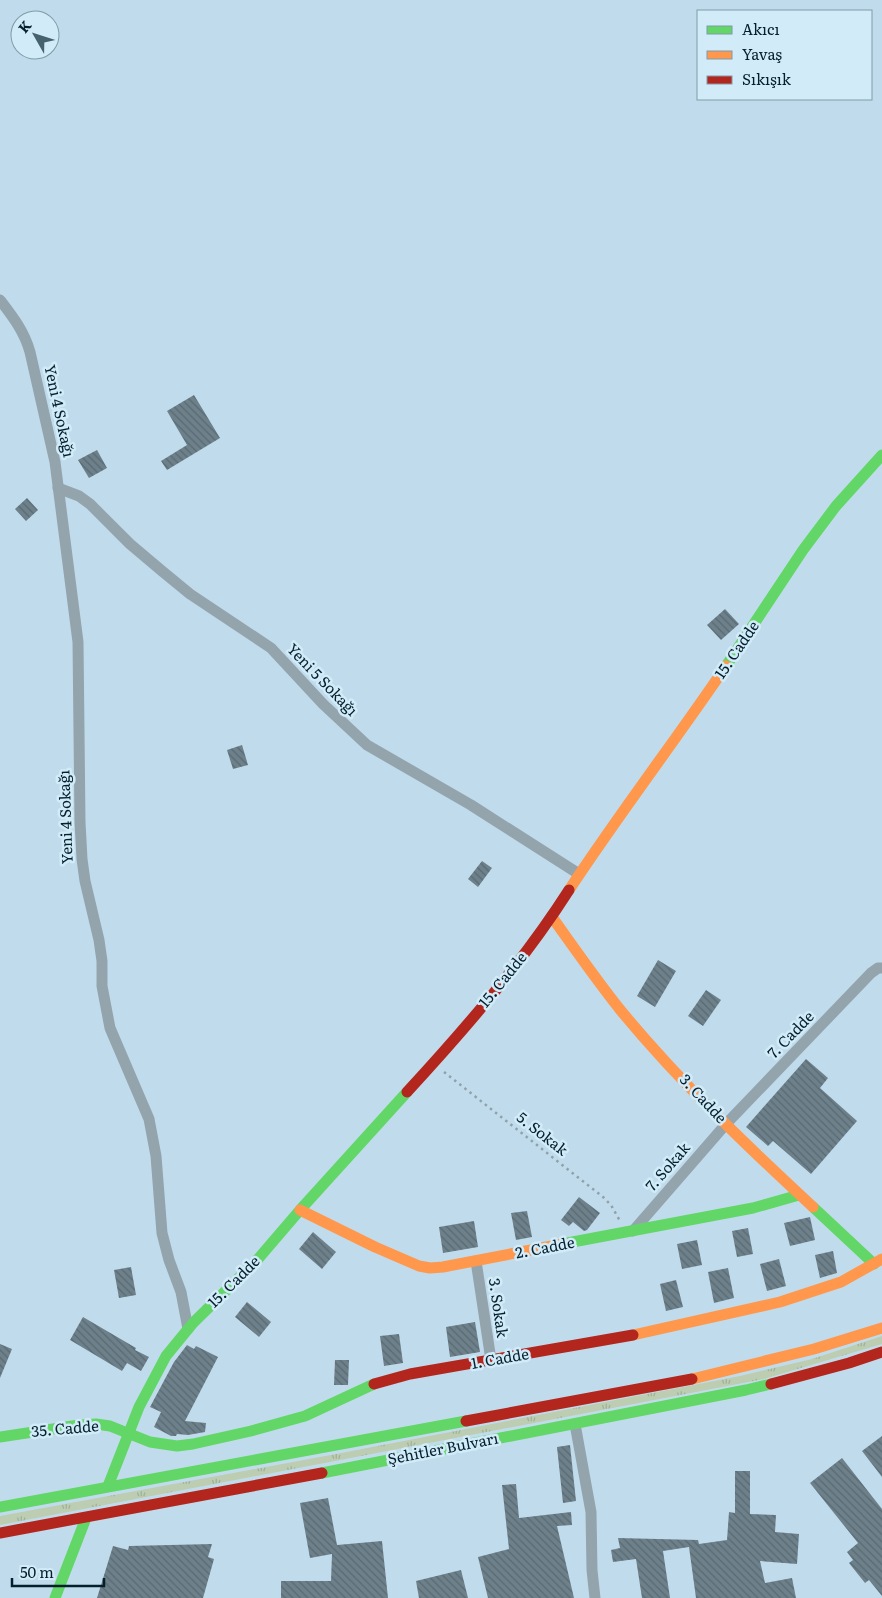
<svg xmlns="http://www.w3.org/2000/svg" width="882" height="1598" font-family="Literata,serif">
	<style>
		.grass { fill: url(#grass-tufts) }
		.building { fill: url(#building-back-hatch) }
		.lines { fill: none; stroke-linecap: round; stroke-linejoin: round }
		.path { stroke: #90a1ab; stroke-width: 2.5; stroke-dasharray: 2.5 4; stroke-linecap: butt }
		.street { stroke: #94a4ad; stroke-width: 11 }
		.fast { stroke: #63d668; stroke-width: 11 }
		.slow { stroke: #ff974d; stroke-width: 11 }
		.jam { stroke: #b3261e; stroke-width: 11 }
		.labels { text-anchor: middle; stroke-width: 5; stroke-linejoin: round; paint-order: stroke }
		.street-label { font-size: 15px; fill: #05202c; stroke: #d2ebf9 }
	</style>
	<defs>
		<pattern id="grass-tufts" width="24" height="20" patternUnits="userSpaceOnUse" patternTransform="scale(1.25)"><rect width="24" height="20" fill="#bdcdb1"/><path d="M3 7l-1-3M5 7V3M7 7l1-3M15 17l-1-3M17 17v-4M19 17l1-3" fill="none" stroke="#a1b098"/></pattern>
		<pattern id="building-back-hatch" width="6" height="6" patternUnits="userSpaceOnUse" patternTransform="scale(1.25)"><rect width="6" height="6" fill="#6e818b"/><path d="M-1 5l2 2M0 0l6 6M5-1l2 2" fill="none" stroke="#586972"/></pattern>
	</defs>
	<rect width="100%" height="100%" fill="#c0dcec"/>
	<path class="grass" d="M882,1336V1344L764,1379L0,1525V1516L336,1454L740,1376L812,1359Z"/>
	<g class="building">
		<path d="M194,395L220,438L167,470L161,461L187,445L167,411Z"/>
		<path d="M97,450L107,468L89,478L78,460Z"/>
		<path d="M27,498L38,510L26,521L15,509Z"/>
		<path d="M725,609L739,624L721,640L707,625Z"/>
		<path d="M242,745L248,765L233,769L227,750Z"/>
		<path d="M482,861L492,868L478,887L468,879Z"/>
		<path d="M658,960L676,971L655,1007L637,996Z"/>
		<path d="M706,990L721,1000L703,1026L688,1016Z"/>
		<path d="M806,1059L828,1078L820,1088L857,1121L811,1174L773,1141L768,1146L746,1127Z"/>
		<path d="M579,1197L600,1213L587,1230L584,1231L573,1222L569,1226L561,1220Z"/>
		<path d="M527,1211L532,1237L516,1240L511,1213Z"/>
		<path d="M810,1217L815,1240L790,1246L784,1223Z"/>
		<path d="M474,1221L478,1247L443,1253L439,1227Z"/>
		<path d="M748,1228L753,1254L737,1257L732,1231Z"/>
		<path d="M313,1232L336,1252L322,1269L299,1249Z"/>
		<path d="M697,1240L702,1265L682,1269L677,1244Z"/>
		<path d="M833,1251L837,1273L820,1278L815,1255Z"/>
		<path d="M779,1259L786,1286L767,1291L760,1264Z"/>
		<path d="M131,1267L136,1295L119,1298L114,1270Z"/>
		<path d="M728,1268L734,1298L714,1303L708,1272Z"/>
		<path d="M676,1280L683,1307L666,1311L660,1284Z"/>
		<path d="M247,1302L271,1322L259,1337L235,1317Z"/>
		<path d="M83,1317L136,1348L135,1350L149,1357L141,1371L127,1363L122,1371L70,1340Z"/>
		<path d="M475,1322L480,1352L450,1357L446,1327Z"/>
		<path d="M399,1334L403,1363L384,1366L380,1336Z"/>
		<path d="M0,1344L12,1349L0,1378Z"/>
		<path d="M187,1345L194,1349L196,1346L218,1357L185,1421L206,1423L205,1432L188,1435L177,1434L176,1436H171L154,1427L161,1412L150,1407L174,1362Z"/>
		<path d="M335,1360H349L348,1385H334Z"/>
		<path d="M882,1436V1477L862,1451Z"/>
		<path d="M570,1445L576,1501L563,1503L557,1447Z"/>
		<path d="M842,1458L882,1509V1596L869,1580L865,1583L849,1563L853,1560L847,1552L858,1543L810,1483Z"/>
		<path d="M735,1471H750V1514L776,1515L775,1532L799,1534L797,1564L760,1561L765,1583L792,1578L796,1598H696L689,1547L663,1551L670,1598H642L636,1559L613,1562L611,1550L620,1548L618,1538L698,1540L699,1544L727,1540L729,1512L735,1513Z"/>
		<path d="M516,1484L519,1518L571,1512L572,1525L557,1526L574,1598H488L478,1557L509,1549L502,1485Z"/>
		<path d="M328,1498L337,1545L382,1541L388,1598H281V1581H331L332,1554L310,1558L300,1503Z"/>
		<path d="M212,1544L208,1557L214,1559L203,1598H97L113,1546L128,1550L129,1546Z"/>
		<path d="M461,1570L468,1598H419L416,1581Z"/>
	</g>
	<g class="lines">
		<path class="path" d="M444,1072L603,1197L611,1205L620,1221"/>
		<g class="street">
			<path d="M0,300C13,317 24,331 30,352L55,462L78,642L80,822L82,859L85,881L99,940L102,961V986L110,1028L149,1119L156,1156L162,1233L169,1260L181,1292L188,1329"/>
			<path d="M58,488L79,496L90,504L130,544L162,571L190,594L271,648L323,704L367,745L471,805L579,874"/>
			<path d="M633,1231L726,1124L871,973L878,968H882"/>
			<path d="M476,1261L491,1360"/>
			<path d="M575,1424L591,1512L592,1570L595,1598"/>
		</g>
		<g class="fast">
			<path d="M726,666L803,550L836,506L882,455"/>
			<path d="M813,1207L874,1264"/>
			<path d="M562,1244L753,1208L799,1195"/>
			<path d="M0,1437L79,1425L96,1424L110,1426L150,1442L177,1446L193,1444L251,1431L305,1416L374,1384"/>
			<path d="M322,1473L746,1390L771,1384"/>
			<path d="M108,1486L139,1407L166,1356L193,1323L258,1259L300,1210L407,1092"/>
			<path d="M0,1507L466,1421"/>
			<path d="M55,1598L86,1518"/>
		</g>
		<g class="slow">
			<path d="M569,890C619,814 675,741 726,666"/>
			<path d="M552,917C575,949 597,981 622,1012C680,1082 746,1145 813,1207"/>
			<path d="M300,1210L375,1247L419,1266L430,1268L443,1267L562,1244"/>
			<path d="M633,1335L780,1302L841,1282L882,1259"/>
			<path d="M692,1379L814,1349L882,1328"/>
		</g>
		<g class="jam">
			<path d="M407,1092C465,1029 523,962 569,890"/>
			<path d="M374,1384L410,1374L633,1335"/>
			<path d="M771,1384L849,1363L882,1352"/>
			<path d="M466,1421L692,1379"/>
			<path d="M0,1533L322,1473"/>
		</g>
	</g>
	<g class="labels">
		<g class="street-label">
			<text transform="translate(59 411) rotate(78)" y="5">Yeni 4 Sokağı</text>
			<text transform="translate(737 650) rotate(-56)" y="5">15. Cadde</text>
			<text transform="translate(322 680) rotate(46)" y="5">Yeni 5 Sokağı</text>
			<text transform="translate(66 817) rotate(-92)" y="5">Yeni 4 Sokağı</text>
			<text transform="translate(503 980) rotate(-51)" y="5">15. Cadde</text>
			<text transform="translate(791 1035) rotate(-46)" y="5">7. Cadde</text>
			<text transform="translate(703 1099) rotate(47)" y="5">3. Cadde</text>
			<text transform="translate(542 1134) rotate(38)" y="5">5. Sokak</text>
			<text transform="translate(668 1167) rotate(-49)" y="5">7. Sokak</text>
			<text transform="translate(545 1248) rotate(-11)" y="5">2. Cadde</text>
			<text transform="translate(234 1282) rotate(-45)" y="5">15. Cadde</text>
			<text transform="translate(498 1308) rotate(82)" y="5">3. Sokak</text>
			<text transform="translate(500 1359) rotate(-10)" y="5">1. Cadde</text>
			<text transform="translate(65 1429) rotate(-5)" y="5">35. Cadde</text>
			<text transform="translate(443 1449) rotate(-11)" y="5">Şehitler Bulvarı</text>
		</g>
	</g>
	<rect x="697" y="10" width="175" height="90" fill="#d2ebf9" stroke="#809aa7"/>
	<rect x="707" y="26" width="25" height="8" fill="#63d668" stroke="#809aa7"/>
	<text x="742" y="35" font-size="15" fill="#05202c">Akıcı</text>
	<rect x="707" y="51" width="25" height="8" fill="#ff974d" stroke="#809aa7"/>
	<text x="742" y="60" font-size="15" fill="#05202c">Yavaş</text>
	<rect x="707" y="76" width="25" height="8" fill="#b3261e" stroke="#809aa7"/>
	<text x="742" y="85" font-size="15" fill="#05202c">Sıkışık</text>
	<g transform="translate(35 35) rotate(309)"><circle r="24" fill="#d2ebf9" stroke="#809aa7"/>
	<path d="M0-4L9 19L0 12L-9 19Z" fill="#46626f"/>
	<text y="-8" font-size="14" font-weight="bold" text-anchor="middle" fill="#05202c">K</text>
	</g>
	<path d="M12 1578v8h92v-8" fill="none" stroke="#05202c" stroke-width="2.5"/>
	<text x="20" y="1578" font-size="15" fill="#05202c" stroke="#d2ebf9" stroke-width="4" paint-order="stroke">50 m</text>
</svg>
